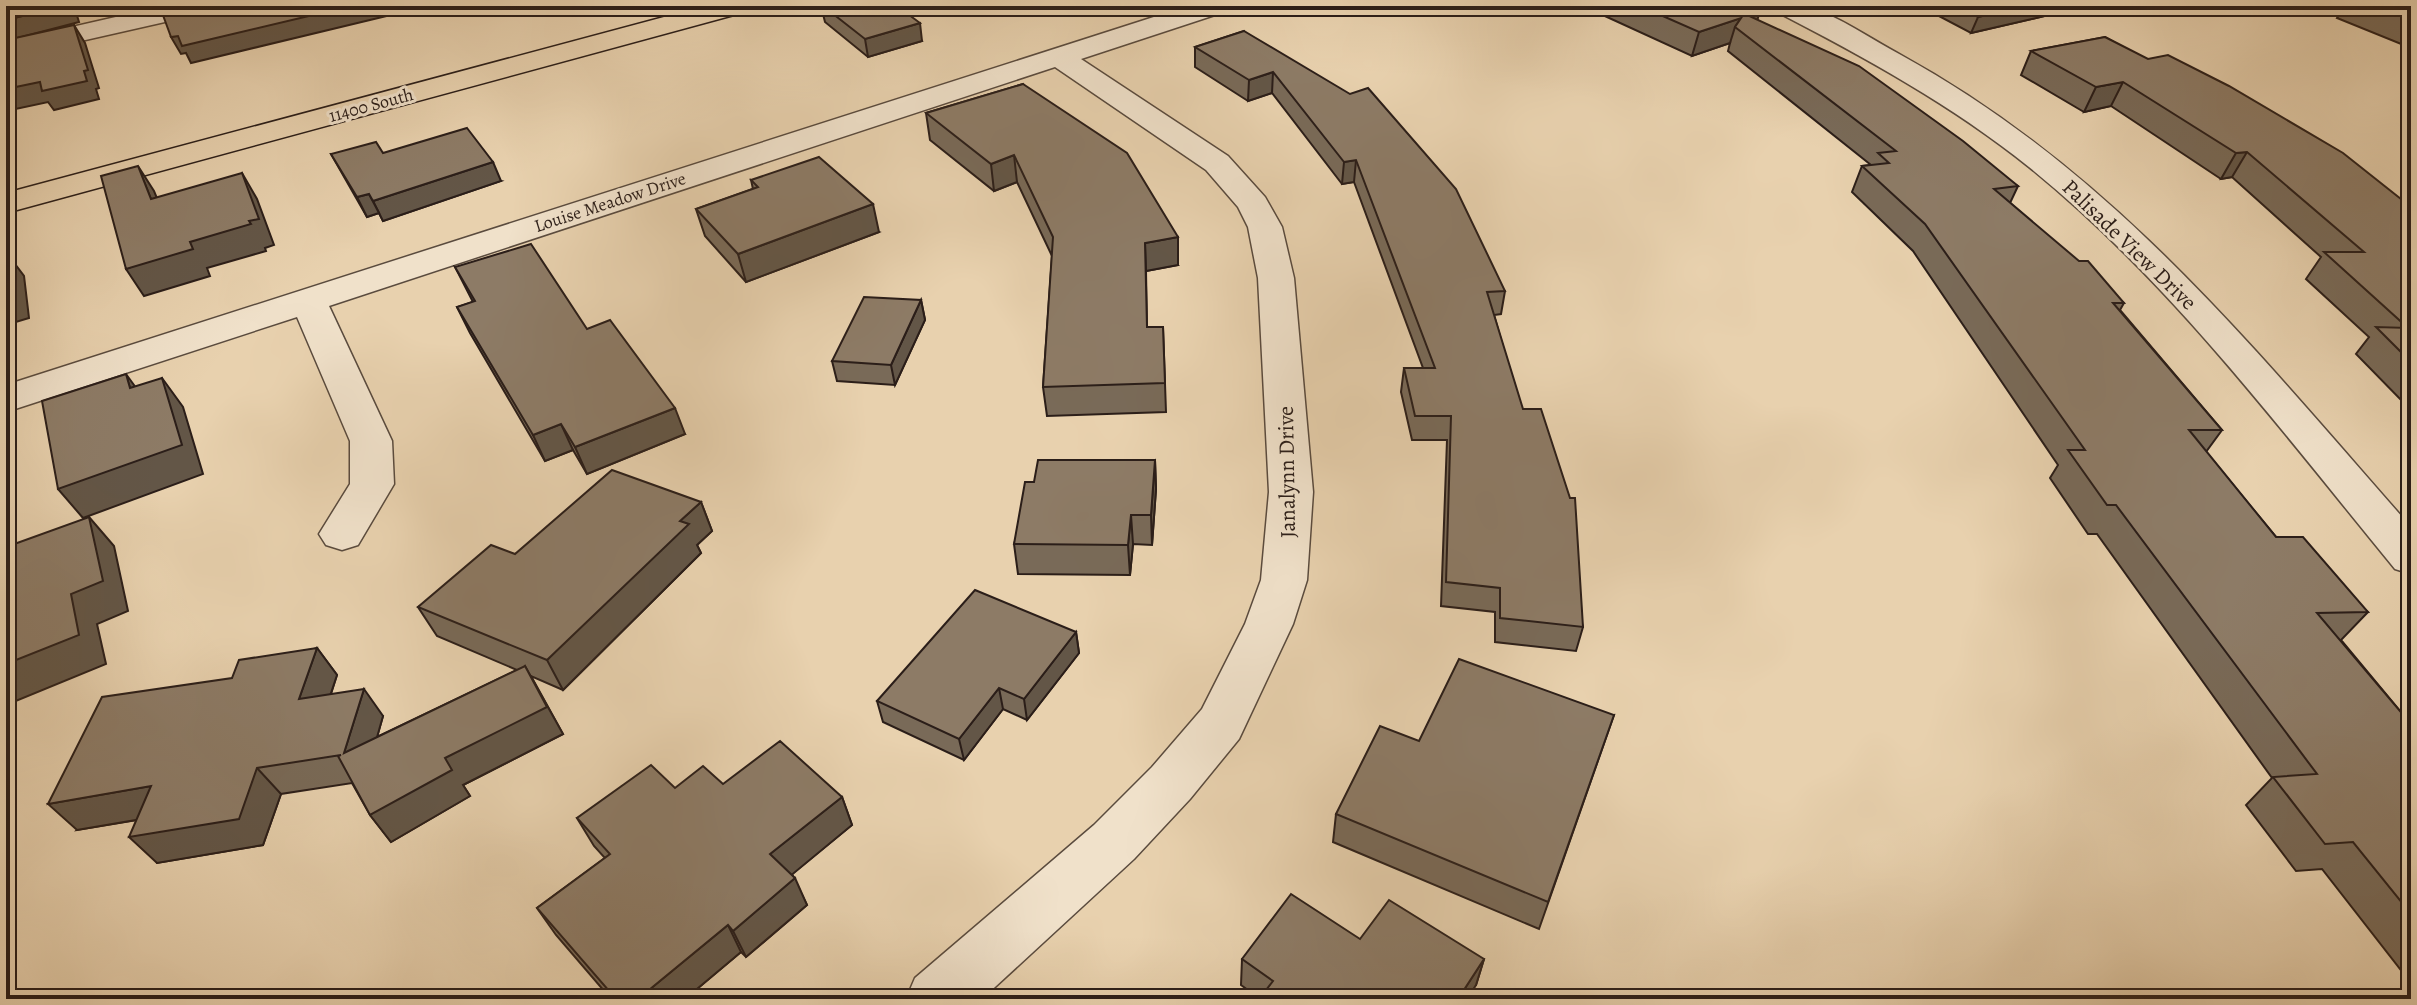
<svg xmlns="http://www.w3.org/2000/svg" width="2417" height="1005" font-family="Alegreya,serif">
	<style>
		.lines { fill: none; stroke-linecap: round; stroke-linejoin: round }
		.minor-casing { stroke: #5a4b3e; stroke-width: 3 }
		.primary-casing { stroke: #2b1e19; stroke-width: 3 }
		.minor { fill: #f0e1ca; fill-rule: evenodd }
		.primary { fill: #e8d1ae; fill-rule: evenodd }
		.wall { fill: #796a58; stroke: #2b1e19; stroke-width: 2 }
		.shaded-wall { fill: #635647; stroke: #2b1e19; stroke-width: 2 }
		.building { fill: #8d7b66; stroke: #2b1e19; stroke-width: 2 }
		.labels { text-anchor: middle; stroke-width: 6; stroke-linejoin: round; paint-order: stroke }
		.far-street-label { font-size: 18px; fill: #2b1e19; stroke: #f0e1ca }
		.street-label { font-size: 22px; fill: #2b1e19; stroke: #f0e1ca }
	</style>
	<rect width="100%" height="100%" fill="#e8d1ae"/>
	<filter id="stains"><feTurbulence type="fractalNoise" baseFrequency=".0025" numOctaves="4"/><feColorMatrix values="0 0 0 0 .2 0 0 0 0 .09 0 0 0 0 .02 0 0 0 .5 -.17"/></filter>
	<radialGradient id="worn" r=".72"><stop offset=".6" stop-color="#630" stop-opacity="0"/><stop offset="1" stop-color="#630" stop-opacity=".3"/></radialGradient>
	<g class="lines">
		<defs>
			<g id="minor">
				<path d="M164,6H213L209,12L6,58V42Z"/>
				<path d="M1188,6H1228L1224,12L1081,59L1228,156L1265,197L1282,227L1294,278L1313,492L1307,580L1293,624L1239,739L1190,799L1134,859L982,999H906L915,978L1094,825L1152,767L1202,709L1245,624L1261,580L1269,492L1258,278L1248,227L1238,207L1206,170L1055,67L329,306L392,441L394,484L358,545L342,550L326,545L319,534L350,484V441L297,317L6,412V385Z"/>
				<path d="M1773,6C1784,6 1799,4 1809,7C1840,17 1871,39 1901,55C2114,172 2253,348 2411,527V574L2395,569C2280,429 2170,281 2029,167C1952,105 1864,57 1777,12Z"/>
			</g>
			<path id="primary" d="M705,6H749L745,12L6,213V193Z"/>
		</defs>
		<use href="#minor" class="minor-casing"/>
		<use href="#primary" class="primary-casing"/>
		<use href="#minor" class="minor"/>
		<use href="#primary" class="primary"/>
	</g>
	<g class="wall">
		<path d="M821,6H897L922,41L868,57L825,22Z"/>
		<path d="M1583,6H1747L1757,20L2018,186L2010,203L2124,303L2120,310L2222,430L2206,452L2276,537L2368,612L2341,640L2411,724V983L2322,869L2296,871L2246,805L2272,778L2097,534H2088L2050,478L2058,465L1913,251L1852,192L1862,166L1871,165L1728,51L1730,43L1692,56Z"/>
		<path d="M1920,6H2049L2045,16L1971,33Z"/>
		<path d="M2345,6H2411V48L2337,18Z"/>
		<path d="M1244,31L1505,291L1501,314L1494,315L1583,627L1576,651L1495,642V612L1441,606L1447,440H1412L1401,392L1404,368H1423L1354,182L1342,184L1272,93L1248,101L1195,67V47Z"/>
		<path d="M2105,37L2411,207V404H2405L2356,354L2369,337L2306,279L2321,257L2232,177L2221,179L2111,106L2084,112L2021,75L2031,51Z"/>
		<path d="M1023,84L1178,265L1146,271L1147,327H1163L1166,412L1047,416L1043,387L1052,256L1017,182L994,191L930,140L926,113Z"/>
		<path d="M383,153L501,181L383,221L379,213L367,217L331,154Z"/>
		<path d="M751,180L879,232L746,282L705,236L696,209L753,189Z"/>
		<path d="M455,267L587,329L685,434L587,474L573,450L545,461L470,333L457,307L473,302Z"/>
		<path d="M921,300L925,320L895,385L837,381L832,361Z"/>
		<path d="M1155,460L1156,489L1152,545L1133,544L1130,575L1018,574L1014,544L1034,482Z"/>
		<path d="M701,502L712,531L697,545L701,553L563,690L531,676L563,734L463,785L470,796L391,842L370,815L352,783L281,794L263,845L157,863L137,820L77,830L232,678L317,648L337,675L331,694L383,716L377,737L517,670L437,636L418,607L515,554Z"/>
		<path d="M1076,632L1079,653L1027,720L1003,709L964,760L883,722L877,701Z"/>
		<path d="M1614,715L1539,929L1333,842L1336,814L1419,741Z"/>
		<path d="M723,784L842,797L852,825L792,874L807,905L746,957L741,952L685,999H611L556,935L537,908L605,858L594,846L577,818L675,788Z"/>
		<path d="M1360,939L1484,959L1476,985L1259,998L1241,985L1242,959Z"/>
	</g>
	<g class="shaded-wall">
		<path d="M63,6H74L79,22L6,41V20Z"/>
		<path d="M351,6H394L395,14L191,63L186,53L181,54L171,37Z"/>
		<path d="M2026,6H2049L2045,16L1971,33L1978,17Z"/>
		<path d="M1760,11L1753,35L1747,15Z"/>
		<path d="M1741,18L1735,27L1730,43L1692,56L1699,32Z"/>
		<path d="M920,23L922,41L868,57L865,39Z"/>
		<path d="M74,25L85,43L99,88L96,89L99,99L54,110L48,102L6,111V89Z"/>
		<path d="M1273,72L1272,93L1248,101L1249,80Z"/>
		<path d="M2123,82L2111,106L2084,112L2096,87Z"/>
		<path d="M2247,152L2232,177L2221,179L2236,153Z"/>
		<path d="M1014,155L1017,182L994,191L991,164Z"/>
		<path d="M1356,160L1354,182L1342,184L1344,162Z"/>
		<path d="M493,162L501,181L383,221L373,201Z"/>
		<path d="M138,166L154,191L168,225L151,199Z"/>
		<path d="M242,173L257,199L274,245L265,248L266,251L207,268L210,276L144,296L126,269L190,242Z"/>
		<path d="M369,194L379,213L367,217L357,197Z"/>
		<path d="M873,204L879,232L746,282L738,254Z"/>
		<path d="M1178,237V265L1146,271L1145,243Z"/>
		<path d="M9,256L24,276L29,318L6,325V300Z"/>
		<path d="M921,300L925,320L895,385L891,365Z"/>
		<path d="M126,374L147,403L130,388Z"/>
		<path d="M162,378L183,407L203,474L83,518L58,489Z"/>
		<path d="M675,408L685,434L587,474L575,447Z"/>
		<path d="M561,424L573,450L545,461L533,435Z"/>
		<path d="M1155,460L1156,489L1152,545L1151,515Z"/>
		<path d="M701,502L712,531L697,545L701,553L563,690L547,660L680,521Z"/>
		<path d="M1131,515L1133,544L1130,575L1128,545Z"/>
		<path d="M89,517L114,546L128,611L97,624L106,664L6,705V664L71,594Z"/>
		<path d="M1076,632L1079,653L1027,720L1024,699Z"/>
		<path d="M317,648L337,675L320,726L299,699Z"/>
		<path d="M525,666L563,734L463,785L470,796L391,842L370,815L445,758Z"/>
		<path d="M999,688L1003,709L964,760L959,739Z"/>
		<path d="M364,689L383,716L365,780L344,753Z"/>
		<path d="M257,768L281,794L263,845L157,863L129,837Z"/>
		<path d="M151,786L177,813L77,830L48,804Z"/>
		<path d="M842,797L852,825L783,882L770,854Z"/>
		<path d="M795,878L807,905L746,957L733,931Z"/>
		<path d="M728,925L741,952L685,999H638Z"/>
		<path d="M1484,959L1476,985L1467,999H1458Z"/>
	</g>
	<g class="building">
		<path d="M6,6H63L6,20Z"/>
		<path d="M165,6H351L182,46L178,36L171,37L160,7Z"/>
		<path d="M823,6H897L920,23L865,39Z"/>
		<path d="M1640,6H1747L1760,11L1747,15L1859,66L1963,141L2018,186L1994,189L2079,261H2088L2124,303H2113L2222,430H2189L2276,537H2303L2368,612L2317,613L2411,724V914L2353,842L2325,844L2273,777L2317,774L2116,505H2107L2068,450H2085L1925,224L1862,166L1889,163L1878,153L1896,151L1735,27L1741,18L1699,32Z"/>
		<path d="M1957,6H2026L1978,17Z"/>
		<path d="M2384,6H2411V16Z"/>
		<path d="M74,25L88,70L84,71L87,81L42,91L40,82L6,89V40Z"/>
		<path d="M1244,31L1350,94L1368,88L1456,189L1505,291L1487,292L1523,409H1541L1570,498H1575L1583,627L1500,618V588L1446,582L1451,416H1415L1404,368H1435L1356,160L1344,162L1273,72L1249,80L1195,47Z"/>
		<path d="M2105,37L2148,59L2168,55L2229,86L2343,153L2411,207V362L2376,327L2408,328L2324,252H2364L2247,152L2236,153L2123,82L2096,87L2031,51Z"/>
		<path d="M1023,84L1127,153L1178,237L1145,243L1147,327H1163L1165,383L1043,387L1053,237L1014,155L991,164L926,113Z"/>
		<path d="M467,128L493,162L373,201L369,194L357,197L331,154L376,142L383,153Z"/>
		<path d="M819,157L873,204L738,254L696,209L758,187L751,180Z"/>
		<path d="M138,166L151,199L242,173L259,219L249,221L251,224L190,242L193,249L126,269L101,176Z"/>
		<path d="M531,244L587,329L610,320L675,408L575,447L561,424L533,435L457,307L475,301L455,267Z"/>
		<path d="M9,256L14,298L6,300V257Z"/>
		<path d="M864,297L921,300L891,365L832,361Z"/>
		<path d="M126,374L130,388L162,378L182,445L58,489L42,401Z"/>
		<path d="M1038,460H1155L1151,515H1131L1128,545L1014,544L1025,482H1034Z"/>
		<path d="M612,470L701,502L680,521L689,524L547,660L418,607L491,545L515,554Z"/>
		<path d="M89,517L103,581L71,594L79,635L6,664V547Z"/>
		<path d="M975,590L1076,632L1024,699L999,688L959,739L877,701Z"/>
		<path d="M317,648L299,699L364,689L344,753L525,666L547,707L445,758L452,770L370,815L338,756L341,755L257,768L239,819L129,837L151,786L48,804L102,697L232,678L239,660Z"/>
		<path d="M1459,659L1614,715L1548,902L1336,814L1380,726L1419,741Z"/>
		<path d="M780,741L842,797L770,854L795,878L733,931L728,925L638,999H616L537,908L610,854L577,818L651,765L675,788L703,766L723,784Z"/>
		<path d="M1291,894L1360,939L1389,900L1484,959L1458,999H1259L1273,981L1242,959Z"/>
	</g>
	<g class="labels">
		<g class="far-street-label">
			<text transform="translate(371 105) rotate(-15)" y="6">11400 South</text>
			<text transform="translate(610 202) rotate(-18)" y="6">Louise Meadow Drive</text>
		</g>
		<g class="street-label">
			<text transform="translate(2130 244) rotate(44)" y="8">Palisade View Drive</text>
			<text transform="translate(1286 472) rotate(-91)" y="8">Janalynn Drive</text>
		</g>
	</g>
	<rect width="2417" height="1005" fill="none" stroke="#e8d1ae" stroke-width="32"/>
	<rect x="8" y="8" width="2401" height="989" fill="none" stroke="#2b1e19" stroke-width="4"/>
	<rect x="16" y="16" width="2385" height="973" fill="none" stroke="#2b1e19" stroke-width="2"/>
	<rect width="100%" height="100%" filter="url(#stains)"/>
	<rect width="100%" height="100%" fill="url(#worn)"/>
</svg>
